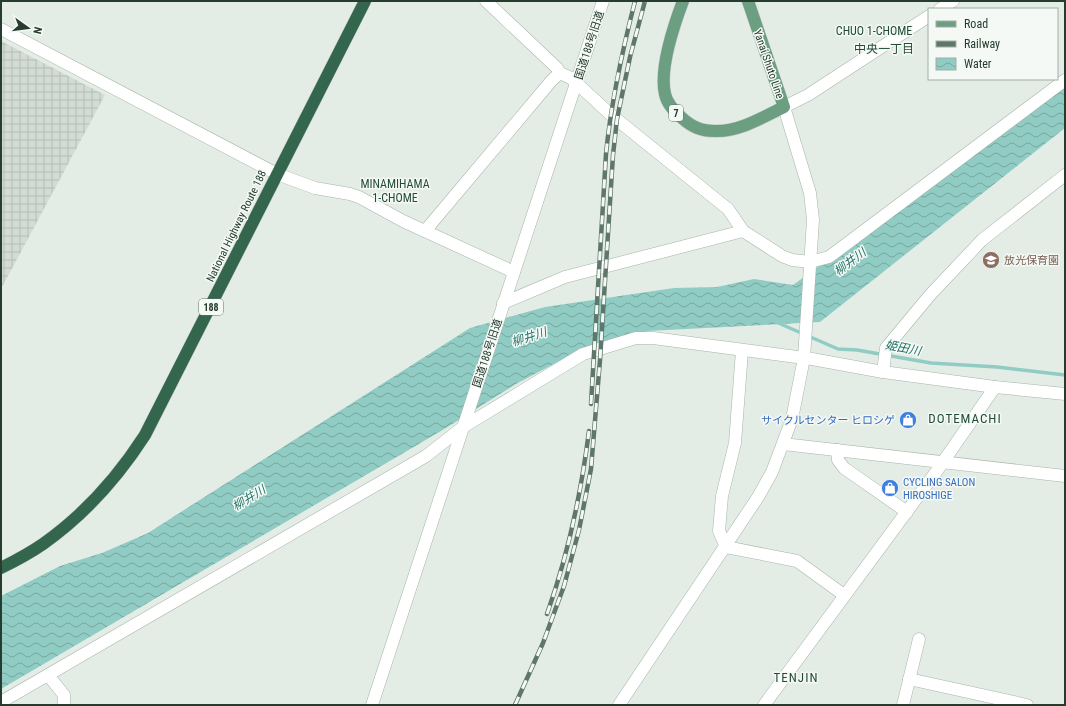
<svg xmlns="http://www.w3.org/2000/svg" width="1066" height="706" font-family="'Roboto Condensed','Noto Sans JP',sans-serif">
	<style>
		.industrial { fill: url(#industrial-grid) }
		.water { fill: url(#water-waves) }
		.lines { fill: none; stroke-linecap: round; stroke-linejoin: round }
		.stream { stroke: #91ccc4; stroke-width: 3.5 }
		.minor-casing { stroke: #a7b4ab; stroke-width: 13 }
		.major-casing { stroke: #c2c8c5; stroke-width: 13 }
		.highway-casing { stroke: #c2c8c5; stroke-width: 13 }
		.minor { stroke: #fff; stroke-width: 12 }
		.major { stroke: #6c9e82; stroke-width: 12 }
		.highway { stroke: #33664c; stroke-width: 12 }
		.rail-casing { stroke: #5f776a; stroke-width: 4.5 }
		.rail { stroke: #f4f9f5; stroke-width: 3; stroke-dasharray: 9; stroke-linecap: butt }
		.labels { text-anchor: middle; stroke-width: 3; stroke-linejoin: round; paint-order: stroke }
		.shield { fill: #f4f9f5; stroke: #63756a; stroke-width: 1 }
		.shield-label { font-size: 10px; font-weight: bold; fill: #253c2f }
		.street-label { font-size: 11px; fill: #253c2f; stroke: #f4f9f5 }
		.education-label { font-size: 11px; fill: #785e54; stroke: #f4f9f5; text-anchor: start }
		.shop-label { font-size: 11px; fill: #366cbe; stroke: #f4f9f5; text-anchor: end }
		.neighbourhood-label { font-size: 12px; fill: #224c36; stroke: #f4f9f5 }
		.water-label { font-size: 12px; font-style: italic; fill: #247369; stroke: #f4f9f5 }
		.quarter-label { font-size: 13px; letter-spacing: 1px; fill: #224c36; stroke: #f4f9f5 }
	</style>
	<defs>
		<pattern id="industrial-grid" width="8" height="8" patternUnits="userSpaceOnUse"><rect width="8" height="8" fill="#d2dcd4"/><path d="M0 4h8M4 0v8" fill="none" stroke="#b4beb6"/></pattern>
		<pattern id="water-waves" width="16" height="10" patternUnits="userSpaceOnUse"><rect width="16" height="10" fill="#91ccc4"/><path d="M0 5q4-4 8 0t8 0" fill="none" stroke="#76a7a0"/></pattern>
	</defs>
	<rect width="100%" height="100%" fill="#e4ece6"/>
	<path class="industrial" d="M1,41L105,95L1,289Z"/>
	<path class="water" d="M1065,87V128L820,322L648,331L582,349L516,384L446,428L1,689V596L60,566L102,553L148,533L470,328L545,307L674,288L717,287L754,279L793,285Z"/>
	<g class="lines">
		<path class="stream" d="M776,322L838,349L857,350L931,363L997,367L1065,375"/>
		<defs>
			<g id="minor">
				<path d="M486,1L557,68L560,73L571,78L610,114L728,209L743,231L782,256L792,260L810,262L829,257L1065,80"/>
				<path d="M940,9L953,1"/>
				<path d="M1,29L277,174L315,188L350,194L359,197L403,221L514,272"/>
				<path d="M425,231L552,80L560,73"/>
				<path d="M503,303L565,277L743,231"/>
				<path d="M883,372L886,348L930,295L982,240L1065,175"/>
				<path d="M783,444L1065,476"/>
				<path d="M837,450L838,460L844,468L907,512"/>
				<path d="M726,547L719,531L722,496L735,443L742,351"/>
				<path d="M726,547L797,561L844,595"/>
				<path d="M48,675L64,695V705"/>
				<path d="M909,679L1027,705"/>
				<path d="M1,702L426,456L463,427L583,354L636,338H653L812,359L883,372L995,387L1065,394"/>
				<path d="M372,705L603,1"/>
				<path d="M619,705L758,497L772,472L792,419L804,358L813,220L810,193L784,107L808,95L929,16"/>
				<path d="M764,705L936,472L995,387"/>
				<path d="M903,705L919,639"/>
			</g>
			<path id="major" d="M683,1C674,25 659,68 665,94C667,104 674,111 682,118C692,127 701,131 715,131C739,132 763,117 784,107L748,1"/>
			<path id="highway" d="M1,568C15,561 30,553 43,544C84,515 118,477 145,435L365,1"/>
		</defs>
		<use href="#minor" class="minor-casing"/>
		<use href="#major" class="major-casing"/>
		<use href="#highway" class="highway-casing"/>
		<use href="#minor" class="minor"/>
		<use href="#major" class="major"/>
		<use href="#highway" class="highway"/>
		<defs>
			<g id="rail">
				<path d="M591,404L606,154C611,102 622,52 635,1"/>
				<path d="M547,614C568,555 581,494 589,431"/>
				<path d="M515,705L543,643L564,586L579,530L591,469L600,360L613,155L617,119L630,57L645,1"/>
			</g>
		</defs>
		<use href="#rail" class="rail-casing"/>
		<use href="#rail" class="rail"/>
	</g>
	<defs>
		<symbol id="school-disc" viewBox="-11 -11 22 22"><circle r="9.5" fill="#8d6e63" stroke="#f4f9f5"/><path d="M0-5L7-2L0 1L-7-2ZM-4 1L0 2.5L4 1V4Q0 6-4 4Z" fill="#fff"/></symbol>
		<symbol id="shop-disc" viewBox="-11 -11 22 22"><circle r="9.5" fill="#3f7fe0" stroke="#f4f9f5"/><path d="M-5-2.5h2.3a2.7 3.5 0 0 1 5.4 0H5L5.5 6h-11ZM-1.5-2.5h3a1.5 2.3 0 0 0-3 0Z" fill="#fff"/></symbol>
	</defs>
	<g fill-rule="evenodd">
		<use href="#school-disc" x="981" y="250" width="20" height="20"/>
		<use href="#shop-disc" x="898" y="410" width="20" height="20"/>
		<use href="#shop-disc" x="880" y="478" width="20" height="20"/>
	</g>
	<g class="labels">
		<g class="shield">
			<rect x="669" y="105" width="14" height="16" rx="3"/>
			<rect x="199" y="299" width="24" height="16" rx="3"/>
		</g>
		<g class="shield-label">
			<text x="676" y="117">7</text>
			<text x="211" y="311">188</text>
		</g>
		<g class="street-label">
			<text transform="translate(589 45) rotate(-72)" y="4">国道188号旧道</text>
			<text transform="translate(769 64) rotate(71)" y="4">Yanai Shuto Line</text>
			<text transform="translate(236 226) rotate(-64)" y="4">National Highway Route 188</text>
			<text transform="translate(487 353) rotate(-72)" y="4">国道188号旧道</text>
		</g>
		<g class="education-label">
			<text x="1004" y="264">放光保育園</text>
		</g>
		<g class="shop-label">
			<text x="895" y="424">サイクルセンター ヒロシゲ</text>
			<text x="903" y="486" text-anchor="start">CYCLING SALON<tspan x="903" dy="13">HIROSHIGE</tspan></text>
		</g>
		<g class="neighbourhood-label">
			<text x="874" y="35">CHUO 1-CHOME</text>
			<text x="884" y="53">中央一丁目</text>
			<text x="395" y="188">MINAMIHAMA<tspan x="395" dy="14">1-CHOME</tspan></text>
		</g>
		<g class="water-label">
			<text transform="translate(850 262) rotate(-37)" y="4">柳井川</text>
			<text transform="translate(529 337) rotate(-18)" y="4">柳井川</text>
			<text transform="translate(903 348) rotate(11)" y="4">姫田川</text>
			<text transform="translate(249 498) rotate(-32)" y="4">柳井川</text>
		</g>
		<g class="quarter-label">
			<text x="965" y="423">DOTEMACHI</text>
			<text x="796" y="682">TENJIN</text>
		</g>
	</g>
	<rect width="1066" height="706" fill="none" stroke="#253c2f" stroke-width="4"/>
	<rect x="928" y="8" width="130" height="72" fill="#f4f9f5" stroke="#a1ada6"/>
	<rect x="936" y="21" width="20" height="6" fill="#6c9e82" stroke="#a1ada6"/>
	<text x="964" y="28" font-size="12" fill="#253c2f">Road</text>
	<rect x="936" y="41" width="20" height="6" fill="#5f776a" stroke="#a1ada6"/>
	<text x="964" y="48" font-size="12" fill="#253c2f">Railway</text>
	<rect x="936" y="58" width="20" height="12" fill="url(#water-waves)" stroke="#a1ada6"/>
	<text x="964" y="68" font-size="12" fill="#253c2f">Water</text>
	<g transform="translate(28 28) rotate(104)" stroke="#f4f9f5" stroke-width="3" paint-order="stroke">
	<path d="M0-3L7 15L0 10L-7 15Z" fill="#253c2f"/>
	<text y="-6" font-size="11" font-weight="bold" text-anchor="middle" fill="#253c2f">N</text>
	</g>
</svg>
